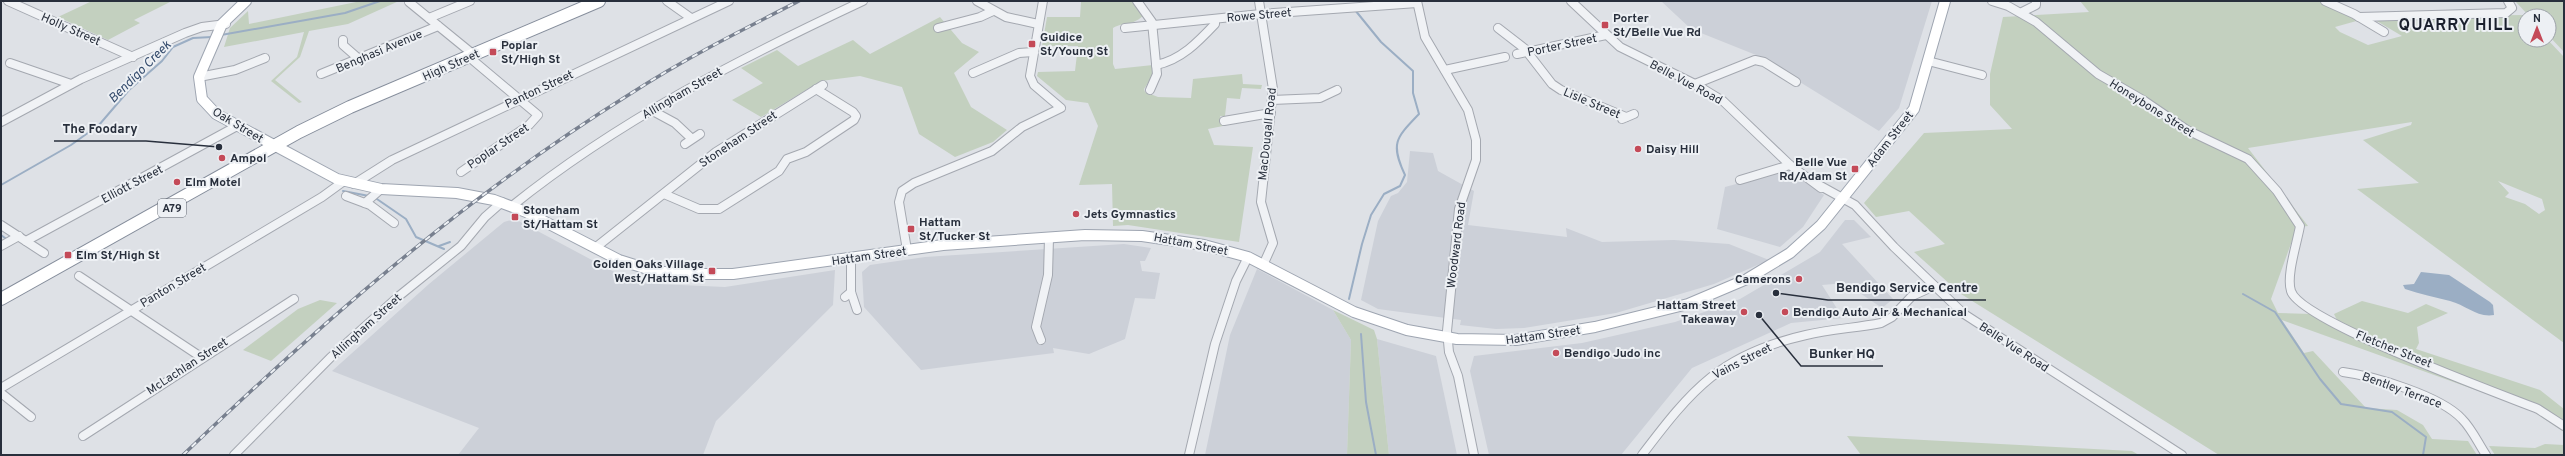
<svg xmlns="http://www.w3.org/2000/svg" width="2565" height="456" font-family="Overpass,sans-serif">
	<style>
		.built { fill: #ccd0d8 }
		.green { fill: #c3d0bf; fill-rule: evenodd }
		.water { fill: #9baec4 }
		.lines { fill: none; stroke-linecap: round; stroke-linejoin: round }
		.stream { stroke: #9baec4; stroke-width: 2 }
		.minor-casing { stroke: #a4a8b0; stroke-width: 10 }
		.major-casing { stroke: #9ea5b1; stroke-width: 12 }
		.highway-casing { stroke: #868e9c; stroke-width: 14 }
		.minor { stroke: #f0f2f5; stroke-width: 8 }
		.major { stroke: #fff; stroke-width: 10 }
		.highway { stroke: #fff; stroke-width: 12 }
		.rail-casing { stroke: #78808f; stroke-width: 3.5 }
		.rail { stroke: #edf0f4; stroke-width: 2; stroke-dasharray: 6; stroke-linecap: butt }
		.poi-dot { fill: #c44a58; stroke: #edf0f4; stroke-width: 1.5 }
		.labels { text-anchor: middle; stroke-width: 4; stroke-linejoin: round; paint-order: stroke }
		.shield { fill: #edf0f4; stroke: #636973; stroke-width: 1 }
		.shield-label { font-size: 11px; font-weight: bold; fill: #282f3c }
		.street-label { font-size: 12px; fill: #282f3c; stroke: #edf0f4 }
		.poi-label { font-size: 12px; font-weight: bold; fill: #282f3c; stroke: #edf0f4; text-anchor: start }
		.water-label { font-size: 13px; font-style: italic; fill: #354c6d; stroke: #edf0f4 }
		.district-label { font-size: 16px; font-weight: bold; letter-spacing: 1px; fill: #1a202d; stroke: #edf0f4 }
		.leader { fill: none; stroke: #282f3c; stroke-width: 1.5 }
		.callout-dot { fill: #282f3c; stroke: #edf0f4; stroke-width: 1.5 }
		.callout-label { font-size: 13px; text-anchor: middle; font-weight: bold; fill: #282f3c; stroke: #edf0f4; stroke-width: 4; stroke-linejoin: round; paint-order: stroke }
	</style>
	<rect width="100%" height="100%" fill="#dee1e6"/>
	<g class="built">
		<path d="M1661,1H1932L1899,108L1879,131L1756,55L1691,29Z"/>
		<path d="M1410,151L1433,153L1438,171L1474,191L1468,225L1567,237L1566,228L1602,242L1674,240L1729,244L1769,260L1714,284L1616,313L1524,328L1496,329L1460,325L1461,320L1378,309L1361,300L1378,221L1391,196L1398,193L1407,182Z"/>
		<path d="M1788,170L1824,195L1803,227L1780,247L1717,229L1725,187Z"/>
		<path d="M515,219L635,283L725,287L835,270L833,305L716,421L703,455H458L479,428L332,371L429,284L504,222Z"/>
		<path d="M1845,220H1854L1871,237L1842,244L1893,299L1882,308L1845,283L1822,285L1843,318L1791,323L1692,368L1621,455H1489L1470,371L1474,356L1582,343L1675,322L1716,308L1740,299L1820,252Z"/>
		<path d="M1124,244L1151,248L1145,261H1140L1142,271L1160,273L1155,299L1135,298L1125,339L1089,354L1053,348L1054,353L921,370L864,307L862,272L870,265L925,257Z"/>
		<path d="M1257,269L1333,310L1351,340L1347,455H1205L1230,335Z"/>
		<path d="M1377,339L1436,356L1457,455H1389Z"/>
	</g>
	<g class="green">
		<path d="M92,1H172L134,20L140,23L108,40L58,17Z"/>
		<path d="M361,1H399L348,24L309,31L300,57L275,80L302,102L299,103L271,81L297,57L304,32L224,47L230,28L248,11L249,24Z"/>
		<path d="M1132,1L1143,16C1130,27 1125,21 1113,28V64L1115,69L1153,65L1154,74L1144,89L1145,92L1158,97L1191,98L1193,79L1242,74L1243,84L1262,85L1261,89L1242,88L1240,99L1227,98L1225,116H1220L1223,126L1208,129L1214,145L1253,147L1239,242L1128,225L1113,226L1112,184L1079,185L1098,126L1088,103L1066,100L1037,76L1038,72L1075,71L1078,46H1042L1047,17H1080L1081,2Z"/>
		<path d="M2080,1H2320L2360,20L2335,27L2340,32L2368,45L2402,36L2370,17L2523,15L2525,40H2548L2564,57V343L2357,189L2419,183L2363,140L2411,125L2412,122L2248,148L2308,226L2297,227L2271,299L2278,313L2312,314L2536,409L2564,428V432L2531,410L2282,320L2304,353L2313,351L2366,408L2397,410L2423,425L2432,439L2468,441L2477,455H2219L1961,294L1914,252L1945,244L1909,211L1876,217L1864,203L1924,133L2012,129L1990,105V74L2003,17L2089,12ZM2498,181L2542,199L2545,210L2539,214L2525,204L2505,197L2509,193Z"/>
		<path d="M2515,1H2564V52L2549,36V16H2529Z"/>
		<path d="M940,17L962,43L979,52L954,73L971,107L1007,130L993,142L955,157L919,134L902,87L860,76L821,81L761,117L732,100L763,83L741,68L777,50L798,66L853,40L870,54Z"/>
		<path d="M320,300L337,303L271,361L243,350L298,309Z"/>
		<path d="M2362,301L2408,313L2426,304L2448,313L2417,327L2419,343L2416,349L2540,390L2564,409V422L2549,411L2340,326L2334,314Z"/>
		<path d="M1333,310L1374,330L1377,339L1389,455H1347L1351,340Z"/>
		<path d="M1847,436L2132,451L2139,455H1861Z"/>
		<path d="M2545,444L2564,445V455H2495L2489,446L2535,448Z"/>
	</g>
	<path class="water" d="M2421,272L2449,275L2490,302L2493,305L2494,315C2477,318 2466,305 2450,301C2435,297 2420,294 2405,289L2403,285L2414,284Z"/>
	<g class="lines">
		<g class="stream">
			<path d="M221,35L345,13L380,1"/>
			<path d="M1,185L71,145L99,125L129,90L162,61L173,47L193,38L212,37"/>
			<path d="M343,191L369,196"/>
			<path d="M374,197L406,219L416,237L444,249"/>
			<path d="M1,235L5,238"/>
			<path d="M439,246L450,242"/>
			<path d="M2243,294L2275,312L2320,379L2341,404L2392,412L2426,437L2423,455"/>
			<path d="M1349,299L1362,244L1371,215L1384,194L1400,186L1405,175C1390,143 1396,138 1419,114L1413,93V71L1381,42L1355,10"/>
			<path d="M1361,334L1366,402L1376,455"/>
		</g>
		<defs>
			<g id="minor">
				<path d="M8,1L133,57"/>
				<path d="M667,1L691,18"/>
				<path d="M977,1L1006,17L1038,24"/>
				<path d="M1137,1L1152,22L1157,74L1150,90"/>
				<path d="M1259,1L1273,89L1261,202L1273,243L1264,263"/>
				<path d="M1417,1L1425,37L1468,110L1476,140V160L1459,209L1447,331L1449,352L1458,376L1474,455"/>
				<path d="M1571,1L1620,47L1695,84L1723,101L1790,165L1821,188"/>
				<path d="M1992,1L2008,6L2036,22L2098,74L2143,100L2187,130L2248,159L2277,191L2300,226C2297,243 2286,276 2291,291C2300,321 2500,394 2538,409L2564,426"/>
				<path d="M2325,1L2354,14L2384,32"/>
				<path d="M409,2L474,55"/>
				<path d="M2022,12L2036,5V1"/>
				<path d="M2359,17L2506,13L2512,8L2508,1"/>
				<path d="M429,18L470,1"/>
				<path d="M938,28L980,17L993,11"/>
				<path d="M1125,28L1261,14L1417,3"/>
				<path d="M1498,28L1529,52"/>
				<path d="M343,40V45L359,59"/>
				<path d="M1528,53L1552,84L1561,90L1626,117"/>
				<path d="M1517,54L1606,35"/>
				<path d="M1928,61L1982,75"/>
				<path d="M10,63L71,84"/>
				<path d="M1156,65C1181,60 1198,42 1215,24V19"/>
				<path d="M1445,70L1505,57"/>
				<path d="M973,73L1019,53L1033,52"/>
				<path d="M321,74L438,26"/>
				<path d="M199,77L235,70L265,58"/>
				<path d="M1695,84L1755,60L1764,62L1796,82"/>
				<path d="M1272,100L1320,98L1337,90"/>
				<path d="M651,110L675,123L691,138"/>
				<path d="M1622,119L1634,114"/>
				<path d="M1224,121L1271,113"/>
				<path d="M1,122L81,79L185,33L202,27L226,24"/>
				<path d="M685,144L700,134"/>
				<path d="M461,172L529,125L538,115L469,57"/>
				<path d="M1740,180L1790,165"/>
				<path d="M354,184L392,160L729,1"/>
				<path d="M1817,184L1855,205L1894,247L1964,314L2182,455"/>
				<path d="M664,194L699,209H719L779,171L787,159L806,152L854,120L856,116L853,112L816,89"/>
				<path d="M346,196L370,205L394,223"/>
				<path d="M365,203L381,189"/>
				<path d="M512,206C619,120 739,59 863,1"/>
				<path d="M1,225L44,253"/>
				<path d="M26,241L237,126"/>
				<path d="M1,246L19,236"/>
				<path d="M595,248L716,152L823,85"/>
				<path d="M907,250L899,202L902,191L914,183L992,151L1022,127L1061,108L1034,85L1030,76L1043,1"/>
				<path d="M851,258V292L857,310"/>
				<path d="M79,276L201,357"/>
				<path d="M845,297L851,292"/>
				<path d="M1041,340L1036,327L1048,275L1049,238"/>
				<path d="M2343,372C2374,376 2441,396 2462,419C2472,429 2478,443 2486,455"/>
				<path d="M1,388L322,197L344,181"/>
				<path d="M1,393L31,417"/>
				<path d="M83,436L294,299"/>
				<path d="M234,455L330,358L399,296L461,246L485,217L502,202"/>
				<path d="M1189,455L1215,344L1236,281L1248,257"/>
				<path d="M1642,455C1692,389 1721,354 1806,335C1831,329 1856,328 1881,323L1892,317L1912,296L1934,286"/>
			</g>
			<path id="major" d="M246,1L222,24L199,77L202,99L216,114L337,179L381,189L457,193L494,200L526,212L619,260L654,271L685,274H733L943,245L1085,235L1142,236L1204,245L1248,257L1354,312L1407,330L1457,339L1516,340L1595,327L1688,304L1747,279L1790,253L1821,225L1914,109L1945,1"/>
			<path id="highway" d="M1,299L299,132L350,107L599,1"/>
		</defs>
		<use href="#minor" class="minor-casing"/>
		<use href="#major" class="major-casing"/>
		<use href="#highway" class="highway-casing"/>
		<use href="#minor" class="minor"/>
		<use href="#major" class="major"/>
		<use href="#highway" class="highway"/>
		<defs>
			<path id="rail" d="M183,455C322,322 466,196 630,94C684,59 742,30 799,1"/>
		</defs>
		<use href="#rail" class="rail-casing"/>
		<use href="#rail" class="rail"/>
	</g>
	<g class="poi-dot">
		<rect x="1601" y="21" width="8" height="8" rx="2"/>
		<rect x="1028" y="40" width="8" height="8" rx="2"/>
		<rect x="489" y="48" width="8" height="8" rx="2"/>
		<circle cx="1638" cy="149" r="4"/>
		<circle cx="222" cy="158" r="4"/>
		<rect x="1851" y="165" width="8" height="8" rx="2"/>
		<circle cx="177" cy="182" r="4"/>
		<circle cx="1076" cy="214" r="4"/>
		<rect x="511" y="213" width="8" height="8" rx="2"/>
		<rect x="907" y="225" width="8" height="8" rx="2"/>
		<rect x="64" y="251" width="8" height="8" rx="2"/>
		<rect x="708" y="267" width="8" height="8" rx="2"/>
		<circle cx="1799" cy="279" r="4"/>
		<circle cx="1744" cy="312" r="4"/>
		<circle cx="1785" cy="312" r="4"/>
		<circle cx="1556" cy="353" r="4"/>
	</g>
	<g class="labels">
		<rect class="shield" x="158" y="199" width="28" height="18" rx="3"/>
		<g class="shield-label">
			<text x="172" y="212">A79</text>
		</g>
		<g class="street-label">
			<text transform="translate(1259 15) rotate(-5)" y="4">Rowe Street</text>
			<text transform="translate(71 29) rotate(24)" y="4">Holly Street</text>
			<text transform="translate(1562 45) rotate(-12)" y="4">Porter Street</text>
			<text transform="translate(379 51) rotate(-23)" y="4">Benghasi Avenue</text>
			<text transform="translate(451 65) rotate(-24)" y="4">High Street</text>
			<text transform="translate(1686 82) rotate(28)" y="4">Belle Vue Road</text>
			<text transform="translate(539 89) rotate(-25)" y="4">Panton Street</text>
			<text transform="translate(682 93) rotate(-30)" y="4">Allingham Street</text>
			<text transform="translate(1592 103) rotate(23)" y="4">Lisle Street</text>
			<text transform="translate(2152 108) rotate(32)" y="4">Honeybone Street</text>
			<text transform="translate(238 125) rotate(31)" y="4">Oak Street</text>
			<text transform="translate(1267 134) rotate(-84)" y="4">MacDougall Road</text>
			<text transform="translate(738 139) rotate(-34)" y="4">Stoneham Street</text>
			<text transform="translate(1890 139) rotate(-52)" y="4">Adam Street</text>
			<text transform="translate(498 146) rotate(-34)" y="4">Poplar Street</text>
			<text transform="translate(132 184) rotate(-28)" y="4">Elliott Street</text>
			<text transform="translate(1191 244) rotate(11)" y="4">Hattam Street</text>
			<text transform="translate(1456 245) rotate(-83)" y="4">Woodward Road</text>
			<text transform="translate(869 256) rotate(-8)" y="4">Hattam Street</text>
			<text transform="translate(173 285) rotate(-31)" y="4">Panton Street</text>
			<text transform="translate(366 326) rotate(-42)" y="4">Allingham Street</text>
			<text transform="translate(1543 335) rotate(-8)" y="4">Hattam Street</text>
			<text transform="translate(2014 347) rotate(33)" y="4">Belle Vue Road</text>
			<text transform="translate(2394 349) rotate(22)" y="4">Fletcher Street</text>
			<text transform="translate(1742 361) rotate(-27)" y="4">Vains Street</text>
			<text transform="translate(187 366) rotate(-33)" y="4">McLachlan Street</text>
			<text transform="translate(2402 390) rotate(20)" y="4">Bentley Terrace</text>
		</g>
		<g class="poi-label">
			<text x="1613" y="22">Porter<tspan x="1613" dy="14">St/Belle Vue Rd</tspan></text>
			<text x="1040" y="41">Guidice<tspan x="1040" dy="14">St/Young St</tspan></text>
			<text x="501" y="49">Poplar<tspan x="501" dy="14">St/High St</tspan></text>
			<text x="1646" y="153">Daisy Hill</text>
			<text x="230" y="162">Ampol</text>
			<text x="1847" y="166" text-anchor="end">Belle Vue<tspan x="1847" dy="14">Rd/Adam St</tspan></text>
			<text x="185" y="186">Elm Motel</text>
			<text x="523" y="214">Stoneham<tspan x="523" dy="14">St/Hattam St</tspan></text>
			<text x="1084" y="218">Jets Gymnastics</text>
			<text x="919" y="226">Hattam<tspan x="919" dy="14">St/Tucker St</tspan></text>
			<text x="76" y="259">Elm St/High St</text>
			<text x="704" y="268" text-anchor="end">Golden Oaks Village<tspan x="704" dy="14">West/Hattam St</tspan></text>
			<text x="1791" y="283" text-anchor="end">Camerons</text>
			<text x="1736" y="309" text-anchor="end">Hattam Street<tspan x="1736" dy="14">Takeaway</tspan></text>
			<text x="1793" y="316">Bendigo Auto Air &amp; Mechanical</text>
			<text x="1564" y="357">Bendigo Judo inc</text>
		</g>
		<g class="water-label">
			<text transform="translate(139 71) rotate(-45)" y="5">Bendigo Creek</text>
		</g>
		<g class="district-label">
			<text x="2456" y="30">QUARRY HILL</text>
		</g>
	</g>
	<path class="leader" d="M219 147L146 141H54M1776 293L1828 300H1986M1759 315L1801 366H1883"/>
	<g class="callout-dot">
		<circle cx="219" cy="147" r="4"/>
		<circle cx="1776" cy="293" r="4"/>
		<circle cx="1759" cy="315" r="4"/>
	</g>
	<g class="callout-label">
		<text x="100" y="133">The Foodary</text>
		<text x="1907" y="292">Bendigo Service Centre</text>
		<text x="1842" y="358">Bunker HQ</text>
	</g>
	<rect width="2565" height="456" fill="none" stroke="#282f3c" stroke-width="4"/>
	<g transform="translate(2537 28)"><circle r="19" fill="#edf0f4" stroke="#9ea3aa"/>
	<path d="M0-3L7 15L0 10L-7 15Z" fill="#c44a58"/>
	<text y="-6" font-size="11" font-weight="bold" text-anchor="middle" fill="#282f3c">N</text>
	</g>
</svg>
